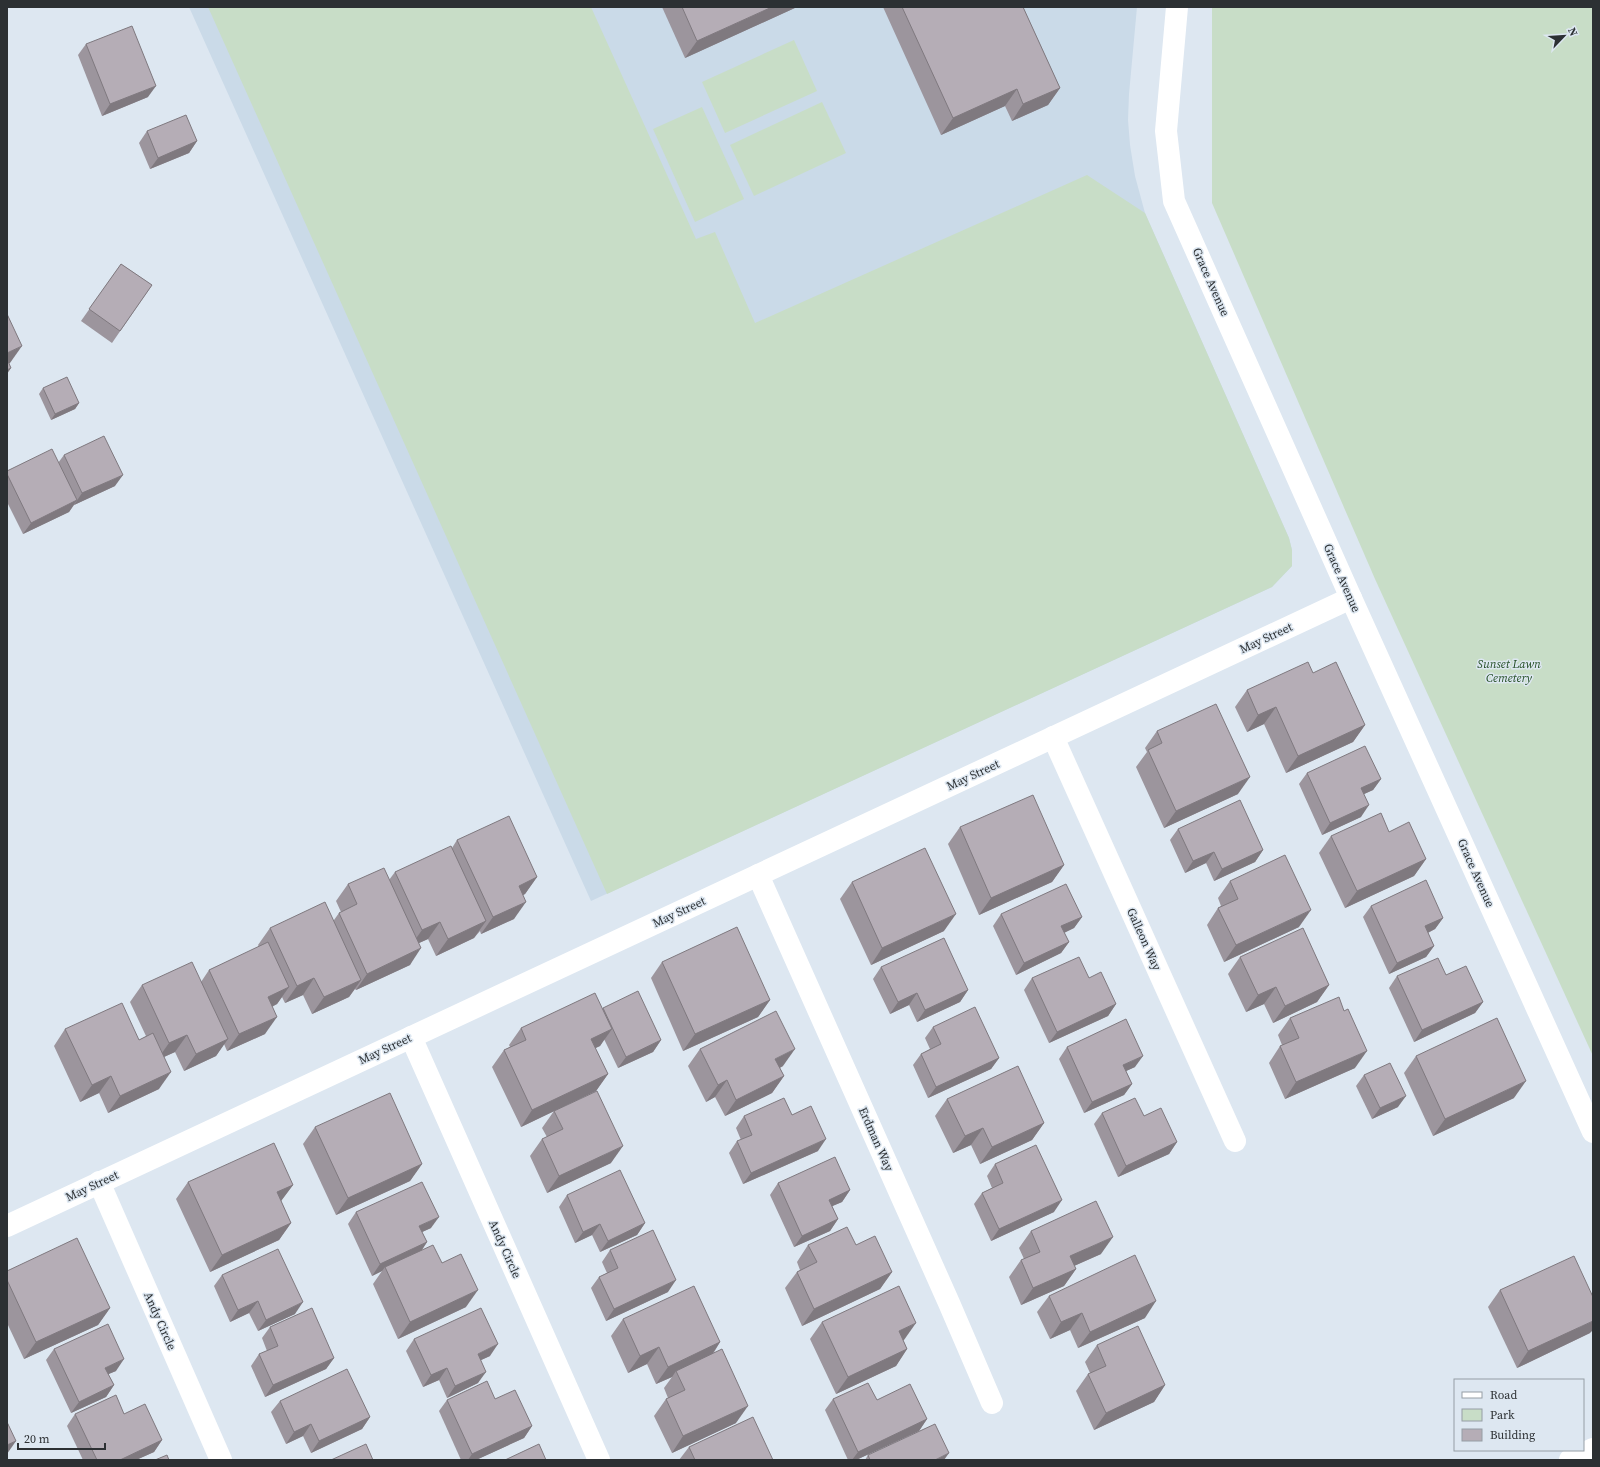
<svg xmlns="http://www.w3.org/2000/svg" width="1600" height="1467" font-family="'Source Serif 4',serif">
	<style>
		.built { fill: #cadae8 }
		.green { fill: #c8ddc7 }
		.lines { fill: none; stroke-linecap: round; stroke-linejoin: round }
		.minor { stroke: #fff; stroke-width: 22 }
		.wall { fill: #9c959d }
		.shaded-wall { fill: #7f797f }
		.building { fill: #b5adb6; stroke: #7f797f }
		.labels { text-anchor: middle; stroke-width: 3; stroke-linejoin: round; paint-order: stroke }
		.street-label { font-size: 12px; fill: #2c3033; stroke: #dde7f1 }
		.park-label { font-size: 12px; font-style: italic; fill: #244f25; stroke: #dde7f1 }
	</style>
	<rect width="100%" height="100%" fill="#dde7f1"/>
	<path class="built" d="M189,7H1137L1129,94L1128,120L1130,145L1135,176L1145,213L1289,538L1292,550V566L1272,587L591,901Z"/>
	<g class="green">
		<path d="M208,7H591L696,239L715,232L755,323L1087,175L1145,213L1289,538L1292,550V566L1272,587L607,894Z"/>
		<path d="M1212,7H1593V1056L1375,579L1212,203Z"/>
		<path d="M794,40L817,91L725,133L702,82Z"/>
		<path d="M822,102L846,153L754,196L730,145Z"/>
		<path d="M702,107L744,199L695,222L653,129Z"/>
	</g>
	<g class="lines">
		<g class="minor">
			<path d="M1177,7L1166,131L1174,201L1351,598L1593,1132"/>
			<path d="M1053,737L1235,1141"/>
			<path d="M758,875L949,1303L992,1403"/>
			<path d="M411,1037L599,1460"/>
			<path d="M99,1182L221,1460"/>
			<path d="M7,1226L1351,598"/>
			<path d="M1570,1460L1593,1449"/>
		</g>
	</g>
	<g class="wall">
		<path d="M662,7H797L685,58Z"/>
		<path d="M883,7H1023L1060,88L1048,105L1012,121L1005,106L941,135Z"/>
		<path d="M86,44L148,97L102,116L78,55Z"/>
		<path d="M147,131L197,141L189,153L150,169L139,143Z"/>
		<path d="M121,264L152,285L112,343L81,321Z"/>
		<path d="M43,388L79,403L75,409L51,420L39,394Z"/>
		<path d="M64,455L115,486L74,505L69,512L23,534L7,502V471L58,463Z"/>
		<path d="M1313,673L1365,725L1353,742L1286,773L1264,724L1247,732L1235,707L1247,690Z"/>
		<path d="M1157,731L1238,794L1164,828L1136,767L1147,752L1145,748Z"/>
		<path d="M1307,773L1381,779L1373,790L1364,794L1361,817L1322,835L1299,784Z"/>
		<path d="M960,827L1064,865L1052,882L979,915L948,844Z"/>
		<path d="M1178,829L1263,850L1255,862L1214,881L1206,863L1185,873L1170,840Z"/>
		<path d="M1389,832L1426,859L1414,876L1345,908L1319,853L1331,836Z"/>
		<path d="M457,840L537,877L525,894L523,895L514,919L481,934L480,931L474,938L436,956L428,939L419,943L410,965L356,990L355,989L349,997L312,1014L303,995L285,1003L282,997L277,1004L272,1007L265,1034L227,1051L224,1044L216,1056L184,1071L175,1052L164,1057L159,1089L108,1113L99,1093L80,1102L54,1046L65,1029L139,1040L146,1036L130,1002L142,985L201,982L209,970L259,947L258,945L270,928L334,920L339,913L341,912L336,901L348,884L389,880L395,872L452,848Z"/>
		<path d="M1230,881L1299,927L1224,962L1207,925L1218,908L1221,906L1218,898Z"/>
		<path d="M852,882L944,931L871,965L840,899Z"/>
		<path d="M1371,906L1443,918L1435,929L1428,933L1434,946L1426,957L1389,974L1363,917Z"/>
		<path d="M1001,914L1082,917L1074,928L1064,933L1069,942L1061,953L1016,975L993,926Z"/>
		<path d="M1240,957L1329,985L1317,1002L1273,1023L1264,1004L1246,1012L1228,974Z"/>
		<path d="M662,962L770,1000L758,1017L683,1051L651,978Z"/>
		<path d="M881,967L968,990L960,1002L917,1022L909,1005L890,1014L873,979Z"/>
		<path d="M1446,975L1483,1002L1475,1013L1414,1042L1389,988L1397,976Z"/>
		<path d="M1032,978H1089L1116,1004L1108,1016L1049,1043L1024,990Z"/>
		<path d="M603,1008L661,1040L653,1052L618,1068L604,1039L600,1046L595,1048L608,1074L596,1091L521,1127L492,1067L504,1050L510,1047L509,1045L521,1028L602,1009Z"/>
		<path d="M1290,1018L1355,1068L1285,1099L1269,1063L1280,1046L1282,1045L1278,1035Z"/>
		<path d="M933,1027L999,1058L991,1069L928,1098L913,1065L921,1054L930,1049L925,1038Z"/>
		<path d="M1067,1047L1135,1067L1126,1071L1132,1084L1124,1095L1084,1113L1059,1059Z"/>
		<path d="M700,1049L783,1066L780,1068L784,1076L772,1093L725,1116L715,1097L706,1102L688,1066Z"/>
		<path d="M1416,1056L1514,1098L1433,1136L1404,1073Z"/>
		<path d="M1364,1075L1398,1107L1372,1119L1356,1086Z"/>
		<path d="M947,1099L1044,1123L1032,1140L980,1164L971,1145L953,1153L935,1116Z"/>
		<path d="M554,1111L611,1163L547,1193L530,1156L542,1139L547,1137L542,1128Z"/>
		<path d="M1102,1113L1144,1116L1177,1142L1169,1154L1118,1177L1094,1124Z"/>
		<path d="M744,1116L818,1151L743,1184L729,1153L737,1141L741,1140L736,1128Z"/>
		<path d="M315,1127L422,1164L410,1181L336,1215L303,1144Z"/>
		<path d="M995,1164L1054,1212L991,1241L974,1204L982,1193L992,1188L987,1176Z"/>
		<path d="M188,1182L293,1185L281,1201L291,1223L279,1240L210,1272L176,1199Z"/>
		<path d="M778,1183L850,1190L842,1202L832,1206L838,1219L830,1231L794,1247L770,1195Z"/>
		<path d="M567,1195L645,1223L637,1235L600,1252L592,1235L575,1243L559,1207Z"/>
		<path d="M356,1212L431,1228L422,1232L427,1242L422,1250L442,1263L466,1307L398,1339L373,1284L382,1271L372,1276L348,1224Z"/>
		<path d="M1031,1231L1101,1254L1074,1266L1076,1269L1064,1286L1021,1305L1009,1277L1021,1260L1024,1259L1019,1248Z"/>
		<path d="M808,1245H856L892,1272L880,1289L802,1326L785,1288L797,1272L800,1270L797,1262Z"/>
		<path d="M610,1250L668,1292L606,1321L591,1288L599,1277L607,1273L602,1262Z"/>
		<path d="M7,1271L110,1308L98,1325L24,1359L7,1323Z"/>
		<path d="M222,1275L295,1314L258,1331L249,1313L230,1322L214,1286Z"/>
		<path d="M1500,1290L1590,1333L1517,1368L1488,1307Z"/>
		<path d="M1049,1296L1145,1318L1078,1348L1070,1330L1050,1339L1037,1312Z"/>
		<path d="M623,1319L720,1342L713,1354L736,1423L672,1453L654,1416L666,1399L668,1398L664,1388L672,1377L656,1384L647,1364L628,1373L611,1336Z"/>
		<path d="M822,1322L904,1340H903L907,1349L896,1366L836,1394L810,1339Z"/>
		<path d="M270,1327L334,1358L326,1369L265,1397L251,1366L259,1354L267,1351L262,1338Z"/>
		<path d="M414,1339L490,1356L481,1360L478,1383L447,1398L439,1380L423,1387L406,1351Z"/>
		<path d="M1097,1345L1165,1385L1154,1402L1094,1430L1076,1391L1088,1374L1090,1373L1085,1362Z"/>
		<path d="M54,1349L116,1371L108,1374L114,1385L106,1397L71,1413L46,1360Z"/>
		<path d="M495,1399L532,1426L524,1438L476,1460H461L439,1411L447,1400Z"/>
		<path d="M833,1399L927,1419L919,1431L856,1460H848L825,1410Z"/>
		<path d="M280,1401L370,1417L362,1429L311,1453L303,1436L286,1444L271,1412Z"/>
		<path d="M75,1414H124L162,1440L154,1452L136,1460H83L67,1426Z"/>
		<path d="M689,1447L773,1460H679Z"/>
		<path d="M868,1455L944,1460H865Z"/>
	</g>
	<g class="shaded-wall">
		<path d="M772,7H797L685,58L697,41Z"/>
		<path d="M156,86L148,97L102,116L110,104Z"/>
		<path d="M1060,88L1048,105L1012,121L1023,104Z"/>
		<path d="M1017,89L1005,106L941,135L953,118Z"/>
		<path d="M197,141L189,153L150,169L158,158Z"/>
		<path d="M22,346L10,363L7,365V353Z"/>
		<path d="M11,368L7,374V370Z"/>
		<path d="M79,403L75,409L51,420L55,414Z"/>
		<path d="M123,475L115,486L74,505L82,493Z"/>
		<path d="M77,500L69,512L23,534L31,523Z"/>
		<path d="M1276,707L1264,724L1247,732L1258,715Z"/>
		<path d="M1365,725L1353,742L1286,773L1298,756Z"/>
		<path d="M1250,777L1238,794L1164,828L1176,811Z"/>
		<path d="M1381,779L1373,790L1353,799L1361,788Z"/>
		<path d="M1369,805L1361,817L1322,835L1330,823Z"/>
		<path d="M1263,850L1255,862L1214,881L1222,869Z"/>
		<path d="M1214,852L1206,863L1185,873L1193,861Z"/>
		<path d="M1426,859L1414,876L1345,908L1357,891Z"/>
		<path d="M1064,865L1052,882L979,915L991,898Z"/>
		<path d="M537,877L525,894L507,903L519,886Z"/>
		<path d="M526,902L514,919L481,934L493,917Z"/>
		<path d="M1311,910L1299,927L1224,962L1236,945Z"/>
		<path d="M956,914L944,931L871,965L882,948Z"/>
		<path d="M1082,917L1074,928L1053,938L1061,926Z"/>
		<path d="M1443,918L1435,929L1417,938L1425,926Z"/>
		<path d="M486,921L474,938L436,956L448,939Z"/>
		<path d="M440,922L428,939L410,947L422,930Z"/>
		<path d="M1069,942L1061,953L1016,975L1024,963Z"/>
		<path d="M1434,946L1426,957L1389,974L1397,963Z"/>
		<path d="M421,948L410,965L356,990L367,974Z"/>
		<path d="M314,978L303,995L285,1003L297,986Z"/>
		<path d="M361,980L349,997L312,1014L324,997Z"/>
		<path d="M1329,985L1317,1002L1273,1023L1285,1006Z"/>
		<path d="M289,987L277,1004L256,1014L268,997Z"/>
		<path d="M1276,987L1264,1004L1246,1012L1258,995Z"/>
		<path d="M968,990L960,1002L917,1022L925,1010Z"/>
		<path d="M917,993L909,1005L890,1014L898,1002Z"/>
		<path d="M770,1000L758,1017L683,1051L695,1034Z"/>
		<path d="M1483,1002L1475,1013L1414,1042L1422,1030Z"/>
		<path d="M1116,1004L1108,1016L1049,1043L1057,1032Z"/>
		<path d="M277,1017L265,1034L227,1051L239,1034Z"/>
		<path d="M612,1029L600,1046L579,1056L591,1039Z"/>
		<path d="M187,1035L175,1052L157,1060L169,1043Z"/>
		<path d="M228,1039L216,1056L184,1071L196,1054Z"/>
		<path d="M661,1040L653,1052L618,1068L626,1057Z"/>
		<path d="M795,1049L783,1066L763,1076L775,1059Z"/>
		<path d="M1367,1051L1355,1068L1285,1099L1296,1082Z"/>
		<path d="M1143,1056L1135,1067L1115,1076L1123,1065Z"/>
		<path d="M999,1058L991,1069L928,1098L936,1087Z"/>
		<path d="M171,1072L159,1089L108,1113L120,1096Z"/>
		<path d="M608,1074L596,1091L521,1127L532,1110Z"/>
		<path d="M111,1076L99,1093L80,1102L92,1085Z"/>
		<path d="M784,1076L772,1093L725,1116L736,1100Z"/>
		<path d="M727,1080L715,1097L706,1102L718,1085Z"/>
		<path d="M1526,1081L1514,1098L1433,1136L1445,1119Z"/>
		<path d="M1132,1084L1124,1095L1084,1113L1092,1102Z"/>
		<path d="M1406,1096L1398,1107L1372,1119L1380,1108Z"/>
		<path d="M1044,1123L1032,1140L980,1164L992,1147Z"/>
		<path d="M983,1128L971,1145L953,1153L965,1136Z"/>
		<path d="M826,1139L818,1151L743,1184L751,1173Z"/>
		<path d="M1177,1142L1169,1154L1118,1177L1126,1166Z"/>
		<path d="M623,1146L611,1163L547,1193L559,1176Z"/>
		<path d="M422,1164L410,1181L336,1215L348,1198Z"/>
		<path d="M293,1185L281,1201L277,1192Z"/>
		<path d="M850,1190L842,1202L821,1211L829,1200Z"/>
		<path d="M1062,1200L1054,1212L991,1241L999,1229Z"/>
		<path d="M439,1217L431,1228L411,1237L419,1226Z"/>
		<path d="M838,1219L830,1231L794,1247L802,1236Z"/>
		<path d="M291,1223L279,1240L210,1272L222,1255Z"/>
		<path d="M645,1223L637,1235L600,1252L608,1241Z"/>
		<path d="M600,1224L592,1235L575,1243L583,1232Z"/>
		<path d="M1113,1237L1101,1254L1058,1273L1070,1256Z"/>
		<path d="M427,1242L419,1254L385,1267L382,1271L372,1276L380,1264Z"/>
		<path d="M1076,1269L1064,1286L1021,1305L1033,1288Z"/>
		<path d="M892,1272L880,1289L802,1326L814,1309Z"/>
		<path d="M676,1280L668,1292L606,1321L614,1309Z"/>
		<path d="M478,1290L466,1307L398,1339L410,1322Z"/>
		<path d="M258,1301L249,1313L230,1322L238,1310Z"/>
		<path d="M1156,1301L1145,1318L1078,1348L1090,1332Z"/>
		<path d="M303,1302L295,1314L258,1331L266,1320Z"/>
		<path d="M110,1308L98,1325L24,1359L36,1342Z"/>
		<path d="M1082,1313L1070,1330L1050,1339L1061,1322Z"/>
		<path d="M1593,1321V1330L1590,1333L1517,1368L1528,1351Z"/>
		<path d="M916,1323L904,1340L887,1348L899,1331Z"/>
		<path d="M720,1342L709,1359L676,1371L672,1377L656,1384L668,1367Z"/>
		<path d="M498,1344L490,1356L470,1365L478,1354Z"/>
		<path d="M659,1347L647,1364L628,1373L640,1356Z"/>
		<path d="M907,1349L896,1366L836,1394L848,1377Z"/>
		<path d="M334,1358L326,1369L265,1397L273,1385Z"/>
		<path d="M124,1359L116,1371L97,1379L105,1368Z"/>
		<path d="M447,1368L439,1380L423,1387L431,1375Z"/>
		<path d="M486,1372L478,1383L447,1398L455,1386Z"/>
		<path d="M114,1385L106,1397L71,1413L79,1402Z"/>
		<path d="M1165,1385L1154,1402L1094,1430L1106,1413Z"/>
		<path d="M748,1406L736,1423L672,1453L683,1436Z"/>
		<path d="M370,1417L362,1429L311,1453L319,1441Z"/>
		<path d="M927,1419L919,1431L856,1460H852L858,1452Z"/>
		<path d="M311,1424L303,1436L286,1444L294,1432Z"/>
		<path d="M532,1426L524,1438L476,1460H468L472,1454Z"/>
		<path d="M162,1440L154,1452L136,1460H120Z"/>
		<path d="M16,1441L7,1454V1445Z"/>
		<path d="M949,1453L944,1460H935Z"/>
	</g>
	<g class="building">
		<path d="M682,7H772L697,41Z"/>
		<path d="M902,7H1023L1060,88L1023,104L1017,89L953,118Z"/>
		<path d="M132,26L156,86L110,104L86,44Z"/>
		<path d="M186,115L197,141L158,158L147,131Z"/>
		<path d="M121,264L152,285L120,331L89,309Z"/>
		<path d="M7,314L22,346L7,353Z"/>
		<path d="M7,359L11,368L7,370Z"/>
		<path d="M67,377L79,403L55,414L43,388Z"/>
		<path d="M104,436L123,475L82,493L64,455Z"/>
		<path d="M52,449L77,500L31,523L7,474V471Z"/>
		<path d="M1308,662L1313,673L1336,662L1365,725L1298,756L1276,707L1258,715L1247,690Z"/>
		<path d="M1216,704L1250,777L1176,811L1148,750L1162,743L1157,731Z"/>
		<path d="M1365,746L1381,779L1361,788L1369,805L1330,823L1307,773Z"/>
		<path d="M1033,795L1064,865L991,898L960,827Z"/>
		<path d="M1240,800L1263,850L1222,869L1214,852L1193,861L1178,829Z"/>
		<path d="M1381,813L1389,832L1409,822L1426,859L1357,891L1331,836Z"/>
		<path d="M509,816L537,877L519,886L526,902L493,917L457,840Z"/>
		<path d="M451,846L486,921L448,939L440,922L422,930L395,872Z"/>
		<path d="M925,848L956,914L882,948L852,882Z"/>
		<path d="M1285,855L1311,910L1236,945L1218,908L1238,899L1230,881Z"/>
		<path d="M384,868L421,948L367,974L339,913L357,904L348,884Z"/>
		<path d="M1426,880L1443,918L1425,926L1434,946L1397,963L1371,906Z"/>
		<path d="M1066,884L1082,917L1061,926L1069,942L1024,963L1001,914Z"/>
		<path d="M325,902L361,980L324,997L314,978L297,986L270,928Z"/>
		<path d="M737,927L770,1000L695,1034L662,962Z"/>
		<path d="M1303,928L1329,985L1285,1006L1276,987L1258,995L1240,957Z"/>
		<path d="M944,938L968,990L925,1010L917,993L898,1002L881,967Z"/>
		<path d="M268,942L289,987L268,997L277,1017L239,1034L209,970Z"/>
		<path d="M1079,957L1089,978L1101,972L1116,1004L1057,1032L1032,978Z"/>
		<path d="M1438,958L1446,975L1466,966L1483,1002L1422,1030L1397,976Z"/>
		<path d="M192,962L228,1039L196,1054L187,1035L169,1043L142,985Z"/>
		<path d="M638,991L661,1040L626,1057L603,1008Z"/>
		<path d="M595,993L612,1029L591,1039L608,1074L532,1110L504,1050L526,1040L521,1028Z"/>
		<path d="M1339,997L1344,1011L1348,1009L1367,1051L1296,1082L1280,1046L1299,1038L1290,1018Z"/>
		<path d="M122,1003L139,1040L153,1033L171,1072L120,1096L111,1076L92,1085L65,1029Z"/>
		<path d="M975,1007L999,1058L936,1087L921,1054L941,1044L933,1027Z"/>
		<path d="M776,1011L795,1049L775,1059L784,1076L736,1100L727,1080L718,1085L700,1049Z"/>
		<path d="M1497,1018L1526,1081L1445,1119L1416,1056Z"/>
		<path d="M1126,1019L1143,1056L1123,1065L1132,1084L1092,1102L1067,1047Z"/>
		<path d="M1390,1063L1406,1096L1380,1108L1364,1075Z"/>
		<path d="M1018,1066L1044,1123L992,1147L983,1128L965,1136L947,1099Z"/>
		<path d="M597,1091L623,1146L559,1176L542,1139L563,1129L554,1111Z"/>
		<path d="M390,1093L422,1164L348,1198L315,1127Z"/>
		<path d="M784,1098L792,1115L811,1106L826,1139L751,1173L737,1141L752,1135L744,1116Z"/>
		<path d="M1135,1098L1144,1116L1161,1108L1177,1142L1126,1166L1102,1113Z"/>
		<path d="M274,1143L293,1185L277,1192L291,1223L222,1255L188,1182Z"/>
		<path d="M1036,1145L1062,1200L999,1229L982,1193L1003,1183L995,1164Z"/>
		<path d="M835,1157L850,1190L829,1200L838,1219L802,1236L778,1183Z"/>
		<path d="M620,1170L645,1223L608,1241L600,1224L583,1232L567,1195Z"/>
		<path d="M422,1182L439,1217L419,1226L427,1242L380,1264L356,1212Z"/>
		<path d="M1096,1201L1113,1237L1070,1256L1076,1269L1033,1288L1021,1260L1040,1252L1031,1231Z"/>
		<path d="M847,1227L856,1245L875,1236L892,1272L814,1309L797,1272L817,1262L808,1245Z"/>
		<path d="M653,1230L676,1280L614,1309L599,1277L618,1268L610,1250Z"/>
		<path d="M77,1238L110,1308L36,1342L7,1280V1271Z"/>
		<path d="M433,1245L442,1263L461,1254L478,1290L410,1322L385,1267Z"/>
		<path d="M278,1249L303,1302L266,1320L258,1301L238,1310L222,1275Z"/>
		<path d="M1135,1255L1156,1301L1090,1332L1082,1313L1061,1322L1049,1296Z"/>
		<path d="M1574,1256L1593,1297V1321L1528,1351L1500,1290Z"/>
		<path d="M694,1286L720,1342L668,1367L659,1347L640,1356L623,1319Z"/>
		<path d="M899,1286L916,1323L899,1331L907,1349L848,1377L822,1322Z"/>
		<path d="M312,1308L334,1358L273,1385L259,1354L278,1346L270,1327Z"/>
		<path d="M481,1308L498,1344L478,1354L486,1372L455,1386L447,1368L431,1375L414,1339Z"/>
		<path d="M108,1324L124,1359L105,1368L114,1385L79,1402L54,1349Z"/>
		<path d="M1138,1326L1165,1385L1106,1413L1088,1374L1106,1366L1097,1345Z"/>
		<path d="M722,1349L748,1406L683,1436L666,1399L685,1390L676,1371Z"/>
		<path d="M347,1369L370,1417L319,1441L311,1424L294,1432L280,1401Z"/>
		<path d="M487,1381L495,1399L515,1390L532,1426L472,1454L447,1400Z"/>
		<path d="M868,1383L877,1400L910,1384L927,1419L858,1452L833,1399Z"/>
		<path d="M116,1395L124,1414L145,1404L162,1440L120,1460H97L75,1414Z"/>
		<path d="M753,1417L773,1460H695L689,1447Z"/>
		<path d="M7,1422L16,1441L7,1445Z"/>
		<path d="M935,1424L949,1453L935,1460H870L868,1455Z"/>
		<path d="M366,1444L373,1460H331Z"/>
		<path d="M539,1444L546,1460H505Z"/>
		<path d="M167,1455L169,1460H155Z"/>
	</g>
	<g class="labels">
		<g class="street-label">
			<text transform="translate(1211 282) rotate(66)" y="4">Grace Avenue</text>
			<text transform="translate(1342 578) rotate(66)" y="4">Grace Avenue</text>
			<text transform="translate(1266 638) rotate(-25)" y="4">May Street</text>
			<text transform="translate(973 775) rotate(-25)" y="4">May Street</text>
			<text transform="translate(1476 873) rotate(66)" y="4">Grace Avenue</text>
			<text transform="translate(679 912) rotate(-25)" y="4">May Street</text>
			<text transform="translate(1144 939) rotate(66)" y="4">Galleon Way</text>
			<text transform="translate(385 1049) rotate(-25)" y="4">May Street</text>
			<text transform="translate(876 1139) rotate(66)" y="4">Erdman Way</text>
			<text transform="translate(92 1186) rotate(-25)" y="4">May Street</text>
			<text transform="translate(505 1249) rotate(66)" y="4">Andy Circle</text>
			<text transform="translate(160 1321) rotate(66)" y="4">Andy Circle</text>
		</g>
		<g class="park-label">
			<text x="1509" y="668">Sunset Lawn<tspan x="1509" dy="14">Cemetery</tspan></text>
		</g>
	</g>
	<rect width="1600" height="1467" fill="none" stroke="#2c3033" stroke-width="16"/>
	<rect x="1454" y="1379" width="130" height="72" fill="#dde7f1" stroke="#969ea5"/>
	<rect x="1462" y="1392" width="20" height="6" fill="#ffffff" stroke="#969ea5"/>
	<text x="1490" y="1399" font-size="12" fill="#2c3033">Road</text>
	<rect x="1462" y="1409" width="20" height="12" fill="#c8ddc7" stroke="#969ea5"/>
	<text x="1490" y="1419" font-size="12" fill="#2c3033">Park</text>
	<rect x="1462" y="1429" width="20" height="12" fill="#b5adb6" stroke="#969ea5"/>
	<text x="1490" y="1439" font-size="12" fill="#2c3033">Building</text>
	<g transform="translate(1564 36) rotate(65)" stroke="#dde7f1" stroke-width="3" paint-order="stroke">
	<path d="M0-3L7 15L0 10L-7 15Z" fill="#2c3033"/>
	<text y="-6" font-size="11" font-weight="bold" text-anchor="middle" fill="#2c3033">N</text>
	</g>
	<path d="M18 1443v6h87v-6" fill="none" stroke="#2c3033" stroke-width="2"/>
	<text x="24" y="1443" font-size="12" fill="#2c3033" stroke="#dde7f1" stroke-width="3" paint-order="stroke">20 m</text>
</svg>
